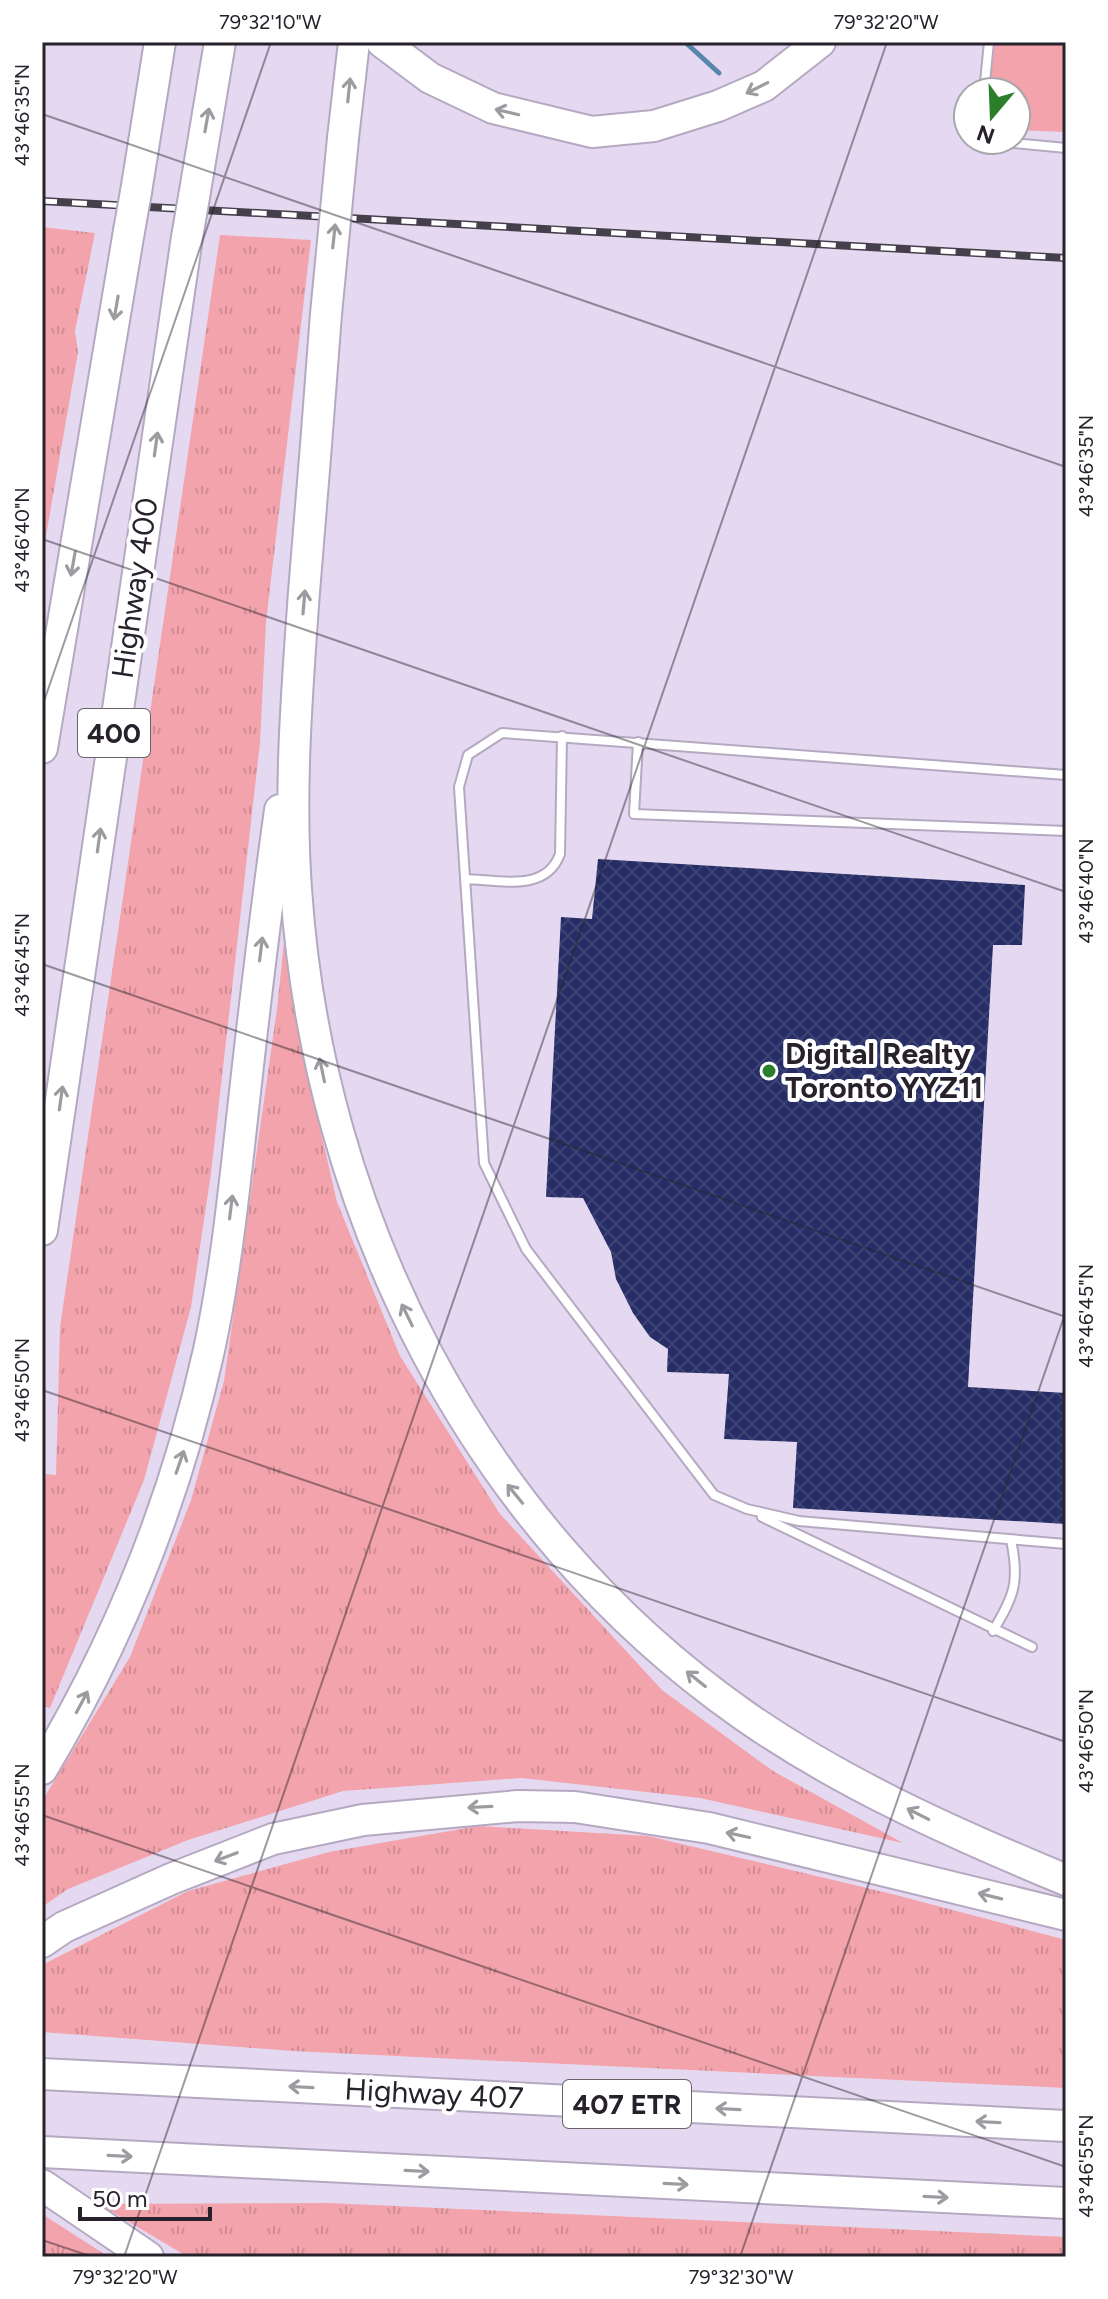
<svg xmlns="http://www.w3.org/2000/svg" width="1108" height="2299" font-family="Figtree,sans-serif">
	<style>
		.grass { fill: url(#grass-tufts) }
		.pitch { fill: #f3a3ab }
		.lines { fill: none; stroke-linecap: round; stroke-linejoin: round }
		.stream { stroke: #5886ac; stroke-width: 5 }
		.building { fill: url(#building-cross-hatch) }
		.service-casing { stroke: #b4a9c0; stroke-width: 12 }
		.motorway-casing { stroke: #b4a9c0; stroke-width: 34 }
		.service { stroke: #fff; stroke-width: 8 }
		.motorway { stroke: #fff; stroke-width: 30 }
		.rail-casing { stroke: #453f4b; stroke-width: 8 }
		.rail { stroke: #fff; stroke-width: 5; stroke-dasharray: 15; stroke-linecap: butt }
		.motorway-bridge-casing { stroke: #b4a9c0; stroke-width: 34; stroke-linecap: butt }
		.motorway-bridge { stroke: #fff; stroke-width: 30 }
		.oneway { stroke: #9d9b9f }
		.ticks { fill: none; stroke: #26212a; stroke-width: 2; stroke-opacity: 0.45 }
		.poi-dot { fill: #2b7e2a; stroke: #fff; stroke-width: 3 }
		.labels { text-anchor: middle; stroke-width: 8; stroke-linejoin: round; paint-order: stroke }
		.shield { fill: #fff; stroke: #67646a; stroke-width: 2 }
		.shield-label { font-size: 28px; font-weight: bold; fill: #26212a }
		.street-label { font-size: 30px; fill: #26212a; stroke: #fff }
		.poi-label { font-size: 30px; font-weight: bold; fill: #26212a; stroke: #fff; text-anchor: start }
		.neatline { fill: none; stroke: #26212a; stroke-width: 3 }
		.ticks-label { font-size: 20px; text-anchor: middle; fill: #26212a }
	</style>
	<defs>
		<pattern id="grass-tufts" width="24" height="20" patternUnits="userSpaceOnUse" patternTransform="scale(2)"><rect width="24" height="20" fill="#f3a3ab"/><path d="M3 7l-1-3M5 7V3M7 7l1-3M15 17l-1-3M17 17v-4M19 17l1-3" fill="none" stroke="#d08c93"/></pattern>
		<pattern id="building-cross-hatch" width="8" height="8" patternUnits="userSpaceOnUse" patternTransform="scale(2)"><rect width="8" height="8" fill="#272e67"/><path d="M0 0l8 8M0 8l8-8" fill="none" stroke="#3e4374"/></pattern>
	</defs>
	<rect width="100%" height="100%" fill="#e5d9f1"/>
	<g class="grass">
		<path d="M42,227L95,233L75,331L78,352L42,559Z"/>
		<path d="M220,235L311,240L266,622L260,743L211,1173L191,1307L144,1480L50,1708L42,1706V1503L46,1474L56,1475L60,1327Z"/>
		<path d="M287,913L289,964L302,1051L337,1202L400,1356L500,1514L662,1690L773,1771L903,1843L700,1798L522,1778L343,1791L188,1840L68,1889L42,1907V1801L130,1657L191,1500L224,1381L277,1009Z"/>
		<path d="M478,1826L648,1836L896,1895L1066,1940V2088L293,2051L42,2032V1965L188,1891L329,1852Z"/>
		<path d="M329,2203L1066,2237V2257H188L99,2204Z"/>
		<path d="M42,2214L109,2257H42Z"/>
	</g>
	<path class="pitch" d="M988,42H1066V132L1016,130V92H986Z"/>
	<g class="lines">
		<path class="stream" d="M685,42L719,73"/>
	</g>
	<path class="building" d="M598,859L1025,885L1022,945H993L968,1387L1066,1393V1524L793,1508L797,1442L724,1439L729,1374L667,1372L668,1349L650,1337L633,1313L616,1279L611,1252L583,1198L546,1197L561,917L592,919Z"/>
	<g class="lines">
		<defs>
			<g id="service">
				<path d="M984,92L989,42"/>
				<path d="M981,140L1066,148"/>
				<path d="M638,742L634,814L1066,831"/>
				<path d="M1066,775L502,733L468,755L459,787L484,1163L526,1249L714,1495L747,1509L799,1521L1066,1544"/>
				<path d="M465,879C499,880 546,893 560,854L562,736"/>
				<path d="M762,1517L1032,1647"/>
				<path d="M993,1631C1014,1596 1020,1582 1011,1540"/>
			</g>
			<g id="motorway">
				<path d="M382,42L430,78L493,108L592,132L654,126L718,106L764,86L820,42"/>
				<path d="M343,138L354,42"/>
				<path d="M136,192L160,42"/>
				<path d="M194,197L220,42"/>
				<path d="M326,314C319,407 312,499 304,592C297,690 289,790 296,889C318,1213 473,1525 742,1714C840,1783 955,1834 1066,1880"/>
				<path d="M42,748L129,231"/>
				<path d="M42,1230L187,237"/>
				<path d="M42,1769C120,1639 176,1498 209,1350C226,1271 234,1190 243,1110C254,1010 266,910 280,810"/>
				<path d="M42,1942L64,1927L171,1879L273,1839L363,1820L518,1806L575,1807L709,1828L1066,1915"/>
				<path d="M42,2074L1066,2126"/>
				<path d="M42,2152L1066,2203"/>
				<path d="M42,2185L148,2257"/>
			</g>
		</defs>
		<use href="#service" class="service-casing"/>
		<use href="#motorway" class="motorway-casing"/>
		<use href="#service" class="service"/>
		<use href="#motorway" class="motorway"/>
		<defs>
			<path id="rail" d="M42,201L1066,258"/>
		</defs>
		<use href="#rail" class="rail-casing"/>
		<use href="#rail" class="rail"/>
		<defs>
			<g id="motorway-bridge">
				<path d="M129,231L136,192"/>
				<path d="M187,237L194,197"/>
				<path d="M326,314L343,138"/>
			</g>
		</defs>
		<use href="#motorway-bridge" class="motorway-bridge-casing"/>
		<use href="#motorway-bridge" class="motorway-bridge"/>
	</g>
	<defs><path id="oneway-shaft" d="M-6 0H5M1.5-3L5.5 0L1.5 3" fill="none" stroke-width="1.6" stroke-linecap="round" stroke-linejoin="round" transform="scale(2)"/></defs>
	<g class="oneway">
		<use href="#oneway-shaft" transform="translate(757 88) rotate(153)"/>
		<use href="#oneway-shaft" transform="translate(349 90) rotate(-84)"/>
		<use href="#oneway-shaft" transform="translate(507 112) rotate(-167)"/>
		<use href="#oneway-shaft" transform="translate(207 120) rotate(-80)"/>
		<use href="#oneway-shaft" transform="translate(334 236) rotate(-84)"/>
		<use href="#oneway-shaft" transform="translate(116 308) rotate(100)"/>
		<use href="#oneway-shaft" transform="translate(156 444) rotate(-82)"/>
		<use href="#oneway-shaft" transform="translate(73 564) rotate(100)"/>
		<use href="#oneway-shaft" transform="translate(304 602) rotate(-85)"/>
		<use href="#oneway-shaft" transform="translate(99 840) rotate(-82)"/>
		<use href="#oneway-shaft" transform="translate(261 949) rotate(-83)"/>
		<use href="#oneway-shaft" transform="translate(322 1070) rotate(-102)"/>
		<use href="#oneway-shaft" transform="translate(61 1098) rotate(-82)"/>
		<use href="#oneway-shaft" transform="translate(231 1207) rotate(-83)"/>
		<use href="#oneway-shaft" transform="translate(407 1315) rotate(-116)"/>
		<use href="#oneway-shaft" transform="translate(180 1462) rotate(-71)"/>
		<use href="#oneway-shaft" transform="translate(515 1494) rotate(-129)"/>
		<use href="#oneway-shaft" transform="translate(696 1679) rotate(-141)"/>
		<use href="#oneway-shaft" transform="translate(82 1702) rotate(-62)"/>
		<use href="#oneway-shaft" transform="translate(480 1807) rotate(177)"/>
		<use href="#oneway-shaft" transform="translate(918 1814) rotate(-153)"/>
		<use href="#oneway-shaft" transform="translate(738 1835) rotate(-168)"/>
		<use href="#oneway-shaft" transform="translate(226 1857) rotate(159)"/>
		<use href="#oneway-shaft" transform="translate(990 1896) rotate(-166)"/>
		<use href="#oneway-shaft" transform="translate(301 2087) rotate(-177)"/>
		<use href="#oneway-shaft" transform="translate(728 2109) rotate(-177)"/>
		<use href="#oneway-shaft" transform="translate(988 2122) rotate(-177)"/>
		<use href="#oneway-shaft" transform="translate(120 2156) rotate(3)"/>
		<use href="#oneway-shaft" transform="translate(417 2171) rotate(3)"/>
		<use href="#oneway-shaft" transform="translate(676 2184) rotate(3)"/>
		<use href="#oneway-shaft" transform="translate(936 2197) rotate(3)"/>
	</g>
	<path class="ticks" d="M42,114L1066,467M42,539L1066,892M42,707L271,42M42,964L1066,1317M42,1390L1066,1742M42,1815L1066,2167M42,2240L93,2257M124,2257L887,42M740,2257L1066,1311"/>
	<circle class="poi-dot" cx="769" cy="1071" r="8"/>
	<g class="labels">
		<g class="shield">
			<rect x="78" y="709" width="72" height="48" rx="6"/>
			<rect x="563" y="2080" width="128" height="48" rx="6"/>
		</g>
		<g class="shield-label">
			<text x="114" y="743">400</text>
			<text x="627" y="2114">407 ETR</text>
		</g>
		<g class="street-label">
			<text transform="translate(135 588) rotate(-82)" y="10">Highway 400</text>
			<text transform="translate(434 2094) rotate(3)" y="10">Highway 407</text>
		</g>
		<g class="poi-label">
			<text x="785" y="1064">Digital Realty<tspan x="785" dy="34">Toronto YYZ11</tspan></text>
		</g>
	</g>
	<rect width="1108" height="2299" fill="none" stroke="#ffffff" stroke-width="88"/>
	<g transform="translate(992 116) rotate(199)"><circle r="38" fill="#ffffff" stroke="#a8a6aa" stroke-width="2"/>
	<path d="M0-6L14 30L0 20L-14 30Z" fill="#2b7e2a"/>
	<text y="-12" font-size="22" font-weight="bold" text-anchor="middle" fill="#26212a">N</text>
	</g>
	<path d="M80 2207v12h130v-12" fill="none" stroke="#26212a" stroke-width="4"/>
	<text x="92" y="2207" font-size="24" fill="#26212a" stroke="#ffffff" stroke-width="6" paint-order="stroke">50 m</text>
	<rect x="44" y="44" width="1020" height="2211" class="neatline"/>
	<g class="ticks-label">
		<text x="270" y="29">79°32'10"W</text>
		<text x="886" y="29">79°32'20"W</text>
		<text transform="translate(22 115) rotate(-90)" y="7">43°46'35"N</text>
		<text transform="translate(1086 466) rotate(-90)" y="7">43°46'35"N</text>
		<text transform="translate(22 540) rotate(-90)" y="7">43°46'40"N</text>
		<text transform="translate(1086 891) rotate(-90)" y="7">43°46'40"N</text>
		<text transform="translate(22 965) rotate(-90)" y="7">43°46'45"N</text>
		<text transform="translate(1086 1316) rotate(-90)" y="7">43°46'45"N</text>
		<text transform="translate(22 1390) rotate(-90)" y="7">43°46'50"N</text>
		<text transform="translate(1086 1741) rotate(-90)" y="7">43°46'50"N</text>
		<text transform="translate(22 1815) rotate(-90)" y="7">43°46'55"N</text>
		<text transform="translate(1086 2166) rotate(-90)" y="7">43°46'55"N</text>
		<text x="125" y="2284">79°32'20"W</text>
		<text x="741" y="2284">79°32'30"W</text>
	</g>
</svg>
